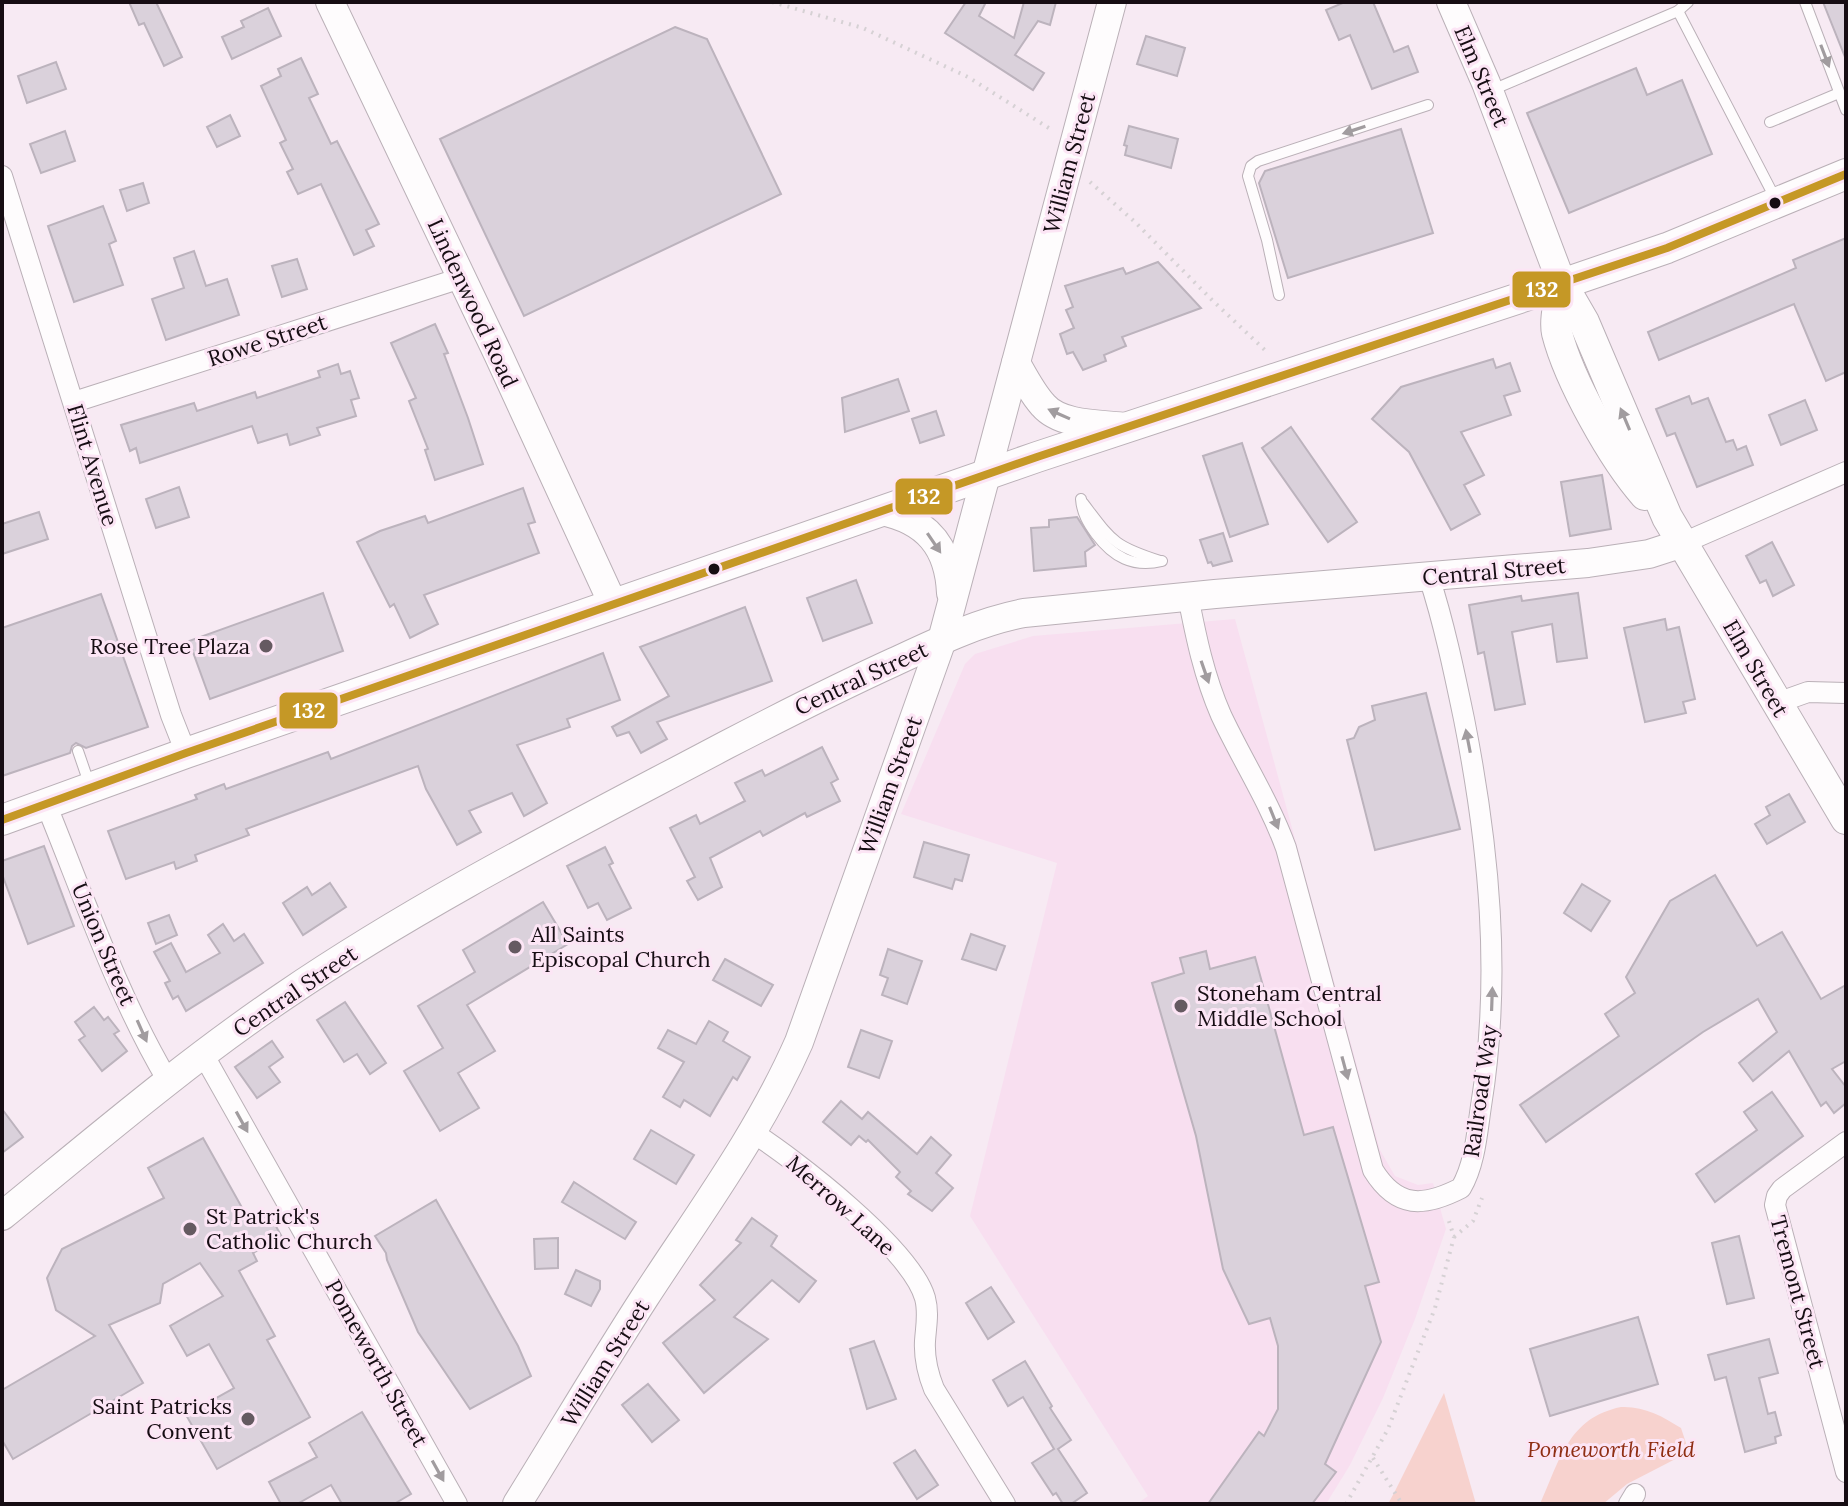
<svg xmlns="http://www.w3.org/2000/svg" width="1848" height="1506" font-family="Lora,serif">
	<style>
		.built { fill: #f8dff0 }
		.green { fill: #f7d2ce }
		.building { fill: #dad1db; stroke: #bcb3bd; stroke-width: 2 }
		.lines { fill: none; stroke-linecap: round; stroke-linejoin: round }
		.lane-casing { stroke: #bab0b7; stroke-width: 12 }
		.street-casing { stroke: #bab0b7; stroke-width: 22 }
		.secondary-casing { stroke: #bab0b7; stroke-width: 30 }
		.primary-casing { stroke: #bab0b7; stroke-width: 32 }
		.path { stroke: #d6d1d4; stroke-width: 4; stroke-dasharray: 2 6; stroke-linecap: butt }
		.lane { stroke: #fefcfd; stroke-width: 10 }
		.street { stroke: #fefcfd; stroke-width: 20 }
		.secondary { stroke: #fefcfd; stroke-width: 28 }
		.primary { stroke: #fefcfd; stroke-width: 30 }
		.bus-1-casing { stroke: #fce5f5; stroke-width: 14 }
		.bus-1 { stroke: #c59826; stroke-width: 8 }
		.oneway { fill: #a19c9f }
		.bus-dot { fill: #160d13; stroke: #fce5f5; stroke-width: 3 }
		.poi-dot { fill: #655a61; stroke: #fce5f5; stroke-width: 3 }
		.labels { text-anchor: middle; stroke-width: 6; stroke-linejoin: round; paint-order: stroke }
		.street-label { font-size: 22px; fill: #160d13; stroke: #fce5f5 }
		.poi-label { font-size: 22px; fill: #160d13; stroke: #fce5f5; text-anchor: start }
		.park-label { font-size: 22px; font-style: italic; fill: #8f2e13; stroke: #fce5f5 }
		.line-badge { stroke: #fce5f5; stroke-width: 3 }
		.badge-label { font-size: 22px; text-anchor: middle; font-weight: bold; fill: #fff }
	</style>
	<rect width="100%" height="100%" fill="#f7eaf3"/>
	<path class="built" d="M1235,619L1380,1150L1395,1176L1418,1185L1433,1183L1446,1229L1415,1319L1383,1398L1350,1465L1326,1504H1137L1148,1496L970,1216L1057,863L901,814L965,664L975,654L1033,636Z"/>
	<g class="green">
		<path d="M1444,1393L1476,1504H1388L1394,1493Z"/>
		<path d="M1621,1407C1644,1406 1662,1416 1681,1428L1689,1452L1627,1484L1603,1504H1540C1560,1460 1568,1418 1621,1407Z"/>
	</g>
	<g class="building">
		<path d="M129,2H156L182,57L164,66L144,23L139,25Z"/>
		<path d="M966,2H986L979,16L1014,38L1024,2H1056L1050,25L1038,21L1015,55L1044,73L1033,90L945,33Z"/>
		<path d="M1345,2H1373L1394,52L1408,46L1418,72L1372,89L1350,35L1339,40L1326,10Z"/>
		<path d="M1823,2H1846V57H1845Z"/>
		<path d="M268,8L281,36L232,59L222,37L244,27L241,21Z"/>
		<path d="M675,27L707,39L781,194L524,316L440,139Z"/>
		<path d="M1146,36L1185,48L1177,76L1137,64Z"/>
		<path d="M301,58L318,94L309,98L331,144L337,141L379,224L366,230L374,246L354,255L321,184L298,194L287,172L293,169L280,143L286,140L261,86L281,76L278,69Z"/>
		<path d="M56,62L66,89L27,103L18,76Z"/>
		<path d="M1636,68L1647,95L1682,80L1712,154L1569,213L1527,113Z"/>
		<path d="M230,115L240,136L217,147L207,127Z"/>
		<path d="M1129,126L1178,139L1171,168L1125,155L1127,146L1124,145Z"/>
		<path d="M1401,129L1433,233L1288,278L1259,183L1265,171Z"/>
		<path d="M65,131L75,161L41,173L30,144Z"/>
		<path d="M143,183L149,203L127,211L120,190Z"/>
		<path d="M103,206L116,241L109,244L123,285L74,302L48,226Z"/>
		<path d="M1846,238V372L1826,381L1794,304L1659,360L1648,332L1796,268L1793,260Z"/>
		<path d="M194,251L206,286L227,279L239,315L166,340L152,299L184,288L174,258Z"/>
		<path d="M297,259L307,289L282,297L272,266Z"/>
		<path d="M1158,262L1201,308L1122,337L1126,346L1104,355L1106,361L1083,370L1073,352L1067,354L1060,334L1074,328L1066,310L1073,307L1065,286L1123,268L1126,274Z"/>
		<path d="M435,324L448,353L444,354L468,418L483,464L435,480L425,450L428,449L409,401L416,398L391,343Z"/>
		<path d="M1493,359L1496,368L1510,363L1520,391L1504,396L1511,415L1461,432L1484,475L1464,485L1480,514L1451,530L1409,452L1372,419L1401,387Z"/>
		<path d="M338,364L341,374L350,371L359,398L351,400L356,416L317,428L320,435L290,445L287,434L258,443L252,426L140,463L136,448L130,451L121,425L194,403L197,411L255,392L257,398L320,377L318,371Z"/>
		<path d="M898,379L909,411L845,432L842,398Z"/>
		<path d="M1689,396L1692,404L1708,398L1726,442L1733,440L1737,450L1746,446L1753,465L1697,487L1675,433L1667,436L1656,409Z"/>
		<path d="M1805,400L1817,430L1781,445L1769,415Z"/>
		<path d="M936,411L944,435L920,443L912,419Z"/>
		<path d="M1291,427L1357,522L1328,542L1262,448Z"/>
		<path d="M1242,443L1268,524L1230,537L1203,456Z"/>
		<path d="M1602,475L1611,529L1570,536L1561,482Z"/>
		<path d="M179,487L189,517L156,528L146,499Z"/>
		<path d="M523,488L535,522L528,524L539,553L424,595L438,624L410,638L394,604L390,607L357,542L380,531L425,516L428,523Z"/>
		<path d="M39,512L48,539L2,554V524Z"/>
		<path d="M1077,517L1095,545L1085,552L1086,566L1034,571L1031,528L1049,527V520Z"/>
		<path d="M1223,533L1232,561L1213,566L1211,562L1208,563L1200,540Z"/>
		<path d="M1772,542L1794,585L1773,596L1766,580L1760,583L1746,556Z"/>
		<path d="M856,580L872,623L823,641L807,598Z"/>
		<path d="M323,593L343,651L210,699L189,641Z"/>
		<path d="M1578,593L1587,658L1557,662L1552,624L1512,632L1525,704L1495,710L1484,652L1478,654L1469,605L1521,596L1522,601Z"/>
		<path d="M101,594L148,727L86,748L76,743L72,746L70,753L2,776V628Z"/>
		<path d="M745,607L772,681L657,722L667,739L641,753L629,732L617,736L612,727L669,696L640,647Z"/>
		<path d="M1665,619L1667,630L1679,627L1695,699L1683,702L1686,713L1645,722L1624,628Z"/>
		<path d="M603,653L620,700L567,719L570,727L517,745L547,803L524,816L512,793L469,811L481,832L457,845L426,789L418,766L246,829L249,835L195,855L197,861L176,869L174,862L126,879L108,831L197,799L195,795L224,784L226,789L328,752L331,759Z"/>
		<path d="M1426,693L1460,829L1375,850L1347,740L1354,738L1359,727L1375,720L1372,706Z"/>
		<path d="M822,747L838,779L831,783L840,801L807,817L805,813L763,836L760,831L710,858L722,887L698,900L687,881L695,877L670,828L696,815L700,824L745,801L735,783L762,770L765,776Z"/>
		<path d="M1789,794L1805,822L1767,844L1755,824L1770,815L1766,807Z"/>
		<path d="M924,842L969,855L962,881L955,879L952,889L914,877Z"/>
		<path d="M44,846L74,926L28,944L2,874V861Z"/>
		<path d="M605,847L613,863L609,865L631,908L607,920L598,903L588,908L567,866Z"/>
		<path d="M1715,875L1757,946L1782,932L1821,999L1846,985V1061L1832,1069L1846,1087V1103L1834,1113L1826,1102L1821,1106L1789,1051L1753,1081L1739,1063L1777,1032L1758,999L1703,1032L1546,1142L1520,1105L1619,1036L1605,1014L1635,993L1626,977L1670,901Z"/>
		<path d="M330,883L346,907L303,935L283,903L307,887L312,895Z"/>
		<path d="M1582,884L1610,901L1591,931L1564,913Z"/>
		<path d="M543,902L568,944L467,1005L495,1051L458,1073L479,1108L440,1131L404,1071L443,1048L418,1006L475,972L463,950Z"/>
		<path d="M169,915L177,935L156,944L148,923Z"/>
		<path d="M223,924L234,941L244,934L263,963L186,1011L178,996L173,999L165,983L170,981L154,952L171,943L186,972L220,953L208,935Z"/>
		<path d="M971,934L1005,946L996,970L962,959Z"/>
		<path d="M888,949L922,961L907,1004L882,995L888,978L880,975Z"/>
		<path d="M1206,951L1210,969L1255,957L1304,1135L1333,1127L1379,1282L1365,1286L1381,1342L1325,1464L1336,1472L1312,1504H1208L1259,1432L1264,1436L1278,1409V1346L1270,1318L1249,1324L1223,1269L1196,1136L1152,983L1184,973L1180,958Z"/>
		<path d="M725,959L773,985L761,1006L713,980Z"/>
		<path d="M345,1002L386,1063L370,1074L357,1054L344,1062L317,1020Z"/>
		<path d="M94,1007L104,1020L108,1017L119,1031L114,1034L127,1051L102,1071L79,1040L85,1036L75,1022Z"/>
		<path d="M709,1021L728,1032L723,1041L750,1057L737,1080L733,1077L710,1116L684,1100L680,1107L663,1097L684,1062L658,1048L668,1030L696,1044Z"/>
		<path d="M861,1030L892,1041L879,1078L848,1067Z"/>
		<path d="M272,1041L283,1057L269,1067L280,1082L257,1098L235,1067Z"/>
		<path d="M1772,1092L1803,1136L1715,1202L1696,1174L1757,1130L1744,1112Z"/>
		<path d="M841,1101L862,1119L868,1112L917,1154L931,1137L951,1155L936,1173L953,1188L932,1211L908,1194L911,1191L896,1177L900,1172L868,1140L866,1142L859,1136L851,1145L823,1122Z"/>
		<path d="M2,1109L23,1137L2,1153Z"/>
		<path d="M651,1130L694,1155L676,1184L634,1159Z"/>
		<path d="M203,1138L250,1222L268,1212L282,1237L253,1253L257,1261L239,1271L275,1336L267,1340L310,1417L217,1469L186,1415L234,1388L209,1344L187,1356L170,1326L223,1296L200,1263L163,1284L160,1303L109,1325L143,1383L13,1459L2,1440V1390L95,1336L56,1310L47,1278L62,1249L164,1198L148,1168Z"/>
		<path d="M574,1182L636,1222L625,1239L562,1202Z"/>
		<path d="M436,1200L518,1346L531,1376L470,1409L418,1332L387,1260L386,1253L375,1236Z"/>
		<path d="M752,1218L777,1236L771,1246L816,1281L799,1302L772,1280L734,1317L768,1339L704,1393L663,1343L715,1300L700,1285L741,1243L736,1240Z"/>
		<path d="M1739,1236L1754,1298L1727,1304L1712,1243Z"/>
		<path d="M558,1238V1268L535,1269L534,1239Z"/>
		<path d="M576,1270L600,1281V1289L591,1306L565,1294Z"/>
		<path d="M991,1287L1014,1322L988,1339L966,1303Z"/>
		<path d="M1638,1317L1658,1384L1550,1416L1530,1349Z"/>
		<path d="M1769,1339L1778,1373L1759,1378L1768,1414L1775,1412L1781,1435L1775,1437L1776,1443L1745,1452L1726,1377L1715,1380L1708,1355Z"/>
		<path d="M874,1341L896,1399L867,1409L850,1349Z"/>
		<path d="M1025,1361L1052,1406L1050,1408L1071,1440L1058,1449L1087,1493L1071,1504H1063L1056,1493L1053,1495L1032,1463L1054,1449L1023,1397L1008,1406L993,1380Z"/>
		<path d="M648,1384L679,1420L652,1442L622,1405Z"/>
		<path d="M362,1412L411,1494L394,1504H342L331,1485L297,1504H281L269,1482L317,1457L309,1443Z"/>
		<path d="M915,1450L938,1485L917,1499L894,1463Z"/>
	</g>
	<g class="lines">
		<defs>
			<g id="lane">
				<path d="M1805,2L1846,110"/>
				<path d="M1678,11L1688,2"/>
				<path d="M1492,90L1678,11L1776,200"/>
				<path d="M1770,122L1839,93"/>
				<path d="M1279,295L1267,240L1248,176L1251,166L1258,161L1428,105"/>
				<path d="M1081,499C1082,513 1088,523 1096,534C1113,557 1133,568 1162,561"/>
				<path d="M1083,503C1112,541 1113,546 1160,561"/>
				<path d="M78,751L90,786"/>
			</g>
			<g id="street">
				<path d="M2,176L171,715L186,753"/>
				<path d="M74,402L461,278"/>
				<path d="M1683,543L1846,472"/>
				<path d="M1188,596C1196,637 1204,676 1221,715C1242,760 1269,801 1286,848L1373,1170C1397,1209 1424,1207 1461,1188C1475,1164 1477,1133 1481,1106C1502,976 1489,846 1464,719C1454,671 1444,623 1429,577"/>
				<path d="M1777,703L1808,692L1846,693"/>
				<path d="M46,804C84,897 117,995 168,1081"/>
				<path d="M203,1054L457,1504"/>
				<path d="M752,1132C796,1160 911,1249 925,1298C929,1313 926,1326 925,1341C924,1358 928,1374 934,1389L1005,1504"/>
				<path d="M1846,1142L1782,1189L1777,1196L1775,1205L1846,1472"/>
				<path d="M1629,1504L1635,1494"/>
			</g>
			<g id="secondary">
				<path d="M330,2L498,354L613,604"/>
				<path d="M1451,2L1486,83L1562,284"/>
				<path d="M1016,363C1024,377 1032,393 1043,405C1061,426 1101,424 1126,427"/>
				<path d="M881,511C927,520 949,547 951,593"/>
				<path d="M2,1216C94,1141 185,1063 284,996C423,901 577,824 726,745C782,716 837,688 894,662C937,642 978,622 1024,613L1215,594L1588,563L1649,554L1683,543"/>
				<path d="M517,1504C560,1435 601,1365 645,1297C699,1214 759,1133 799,1042L942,640L1112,2"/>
			</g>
			<g id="primary">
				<path d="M1562,284L1584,322L1667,517L1846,819"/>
				<path d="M1562,284C1560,299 1554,319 1557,333C1569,380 1613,459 1645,495"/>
				<path d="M2,820L186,753L1037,457L1562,284L1667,248L1846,174"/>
			</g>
		</defs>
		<use href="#lane" class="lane-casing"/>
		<use href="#street" class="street-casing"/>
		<use href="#secondary" class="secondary-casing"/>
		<use href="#primary" class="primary-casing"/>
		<g class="path">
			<path d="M772,2L863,28L968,77L1052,130"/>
			<path d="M1090,182L1135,222L1212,300L1268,353"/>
			<path d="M1454,1237L1473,1221L1482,1198"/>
			<path d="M1373,1458L1402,1504"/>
			<path d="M1346,1504L1388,1429L1435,1308L1454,1237L1448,1218"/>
		</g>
		<use href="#lane" class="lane"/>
		<use href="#street" class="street"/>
		<use href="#secondary" class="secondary"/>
		<use href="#primary" class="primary"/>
		<defs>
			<path id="bus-1" d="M2,820L186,753L1037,457L1667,248L1846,174"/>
		</defs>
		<use href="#bus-1" class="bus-1-casing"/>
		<use href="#bus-1" class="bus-1"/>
	</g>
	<defs><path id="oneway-solid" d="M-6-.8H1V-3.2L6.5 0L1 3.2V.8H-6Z" transform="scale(2)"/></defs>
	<g class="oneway">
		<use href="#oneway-solid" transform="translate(1825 56) rotate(69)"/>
		<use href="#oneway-solid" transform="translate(1354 130) rotate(162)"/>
		<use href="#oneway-solid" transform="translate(1059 414) rotate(-156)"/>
		<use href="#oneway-solid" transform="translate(1625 419) rotate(-113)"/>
		<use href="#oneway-solid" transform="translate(934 543) rotate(56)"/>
		<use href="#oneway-solid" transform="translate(1205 672) rotate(71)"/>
		<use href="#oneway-solid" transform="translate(1468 741) rotate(-101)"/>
		<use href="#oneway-solid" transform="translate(1274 818) rotate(68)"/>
		<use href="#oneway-solid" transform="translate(1492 999) rotate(-88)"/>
		<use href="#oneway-solid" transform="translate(142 1031) rotate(66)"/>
		<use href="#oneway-solid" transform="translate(1345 1068) rotate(75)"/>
		<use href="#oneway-solid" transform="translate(242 1122) rotate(61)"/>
		<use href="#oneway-solid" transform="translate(438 1471) rotate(61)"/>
	</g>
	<g class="bus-dot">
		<circle cx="1775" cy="203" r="7"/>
		<circle cx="714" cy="569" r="7"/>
	</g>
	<g class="poi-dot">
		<circle cx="266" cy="646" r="8"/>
		<circle cx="515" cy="947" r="8"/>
		<circle cx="1181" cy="1006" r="8"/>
		<circle cx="190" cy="1229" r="8"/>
		<circle cx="248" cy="1419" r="8"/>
	</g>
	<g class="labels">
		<g class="street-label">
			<text transform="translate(1482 76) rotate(67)" y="8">Elm Street</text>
			<text transform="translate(1069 163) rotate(-75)" y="8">William Street</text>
			<text transform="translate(473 303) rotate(65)" y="8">Lindenwood Road</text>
			<text transform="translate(267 340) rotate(-18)" y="8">Rowe Street</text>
			<text transform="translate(93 465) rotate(73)" y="8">Flint Avenue</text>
			<text transform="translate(1494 571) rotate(-5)" y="8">Central Street</text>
			<text transform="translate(1756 668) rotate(60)" y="8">Elm Street</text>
			<text transform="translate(861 678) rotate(-25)" y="8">Central Street</text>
			<text transform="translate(890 785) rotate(-70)" y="8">William Street</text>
			<text transform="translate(104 944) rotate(67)" y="8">Union Street</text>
			<text transform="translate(295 991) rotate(-34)" y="8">Central Street</text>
			<text transform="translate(1480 1091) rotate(-82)" y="8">Railroad Way</text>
			<text transform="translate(841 1205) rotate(42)" y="8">Merrow Lane</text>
			<text transform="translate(1798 1292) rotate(75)" y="8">Tremont Street</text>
			<text transform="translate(377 1363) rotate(61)" y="8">Pomeworth Street</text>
			<text transform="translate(605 1363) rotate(-58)" y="8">William Street</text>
		</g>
		<g class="poi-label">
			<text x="250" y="654" text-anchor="end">Rose Tree Plaza</text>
			<text x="531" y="942">All Saints<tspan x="531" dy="25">Episcopal Church</tspan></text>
			<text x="1197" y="1001">Stoneham Central<tspan x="1197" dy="25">Middle School</tspan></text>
			<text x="206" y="1224">St Patrick's<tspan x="206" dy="25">Catholic Church</tspan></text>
			<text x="232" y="1414" text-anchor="end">Saint Patricks<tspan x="232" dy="25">Convent</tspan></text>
		</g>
		<g class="park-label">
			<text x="1611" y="1457">Pomeworth Field</text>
		</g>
	</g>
	<g class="line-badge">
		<rect x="1511" y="270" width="61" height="39" rx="8" fill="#c59826"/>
		<rect x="894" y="477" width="60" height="39" rx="8" fill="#c59826"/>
		<rect x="278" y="691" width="61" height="39" rx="8" fill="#c59826"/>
	</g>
	<g class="badge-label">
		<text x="1542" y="297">132</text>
		<text x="924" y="504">132</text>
		<text x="309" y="718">132</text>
	</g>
	<rect width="1848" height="1506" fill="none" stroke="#160d13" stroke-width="8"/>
</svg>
